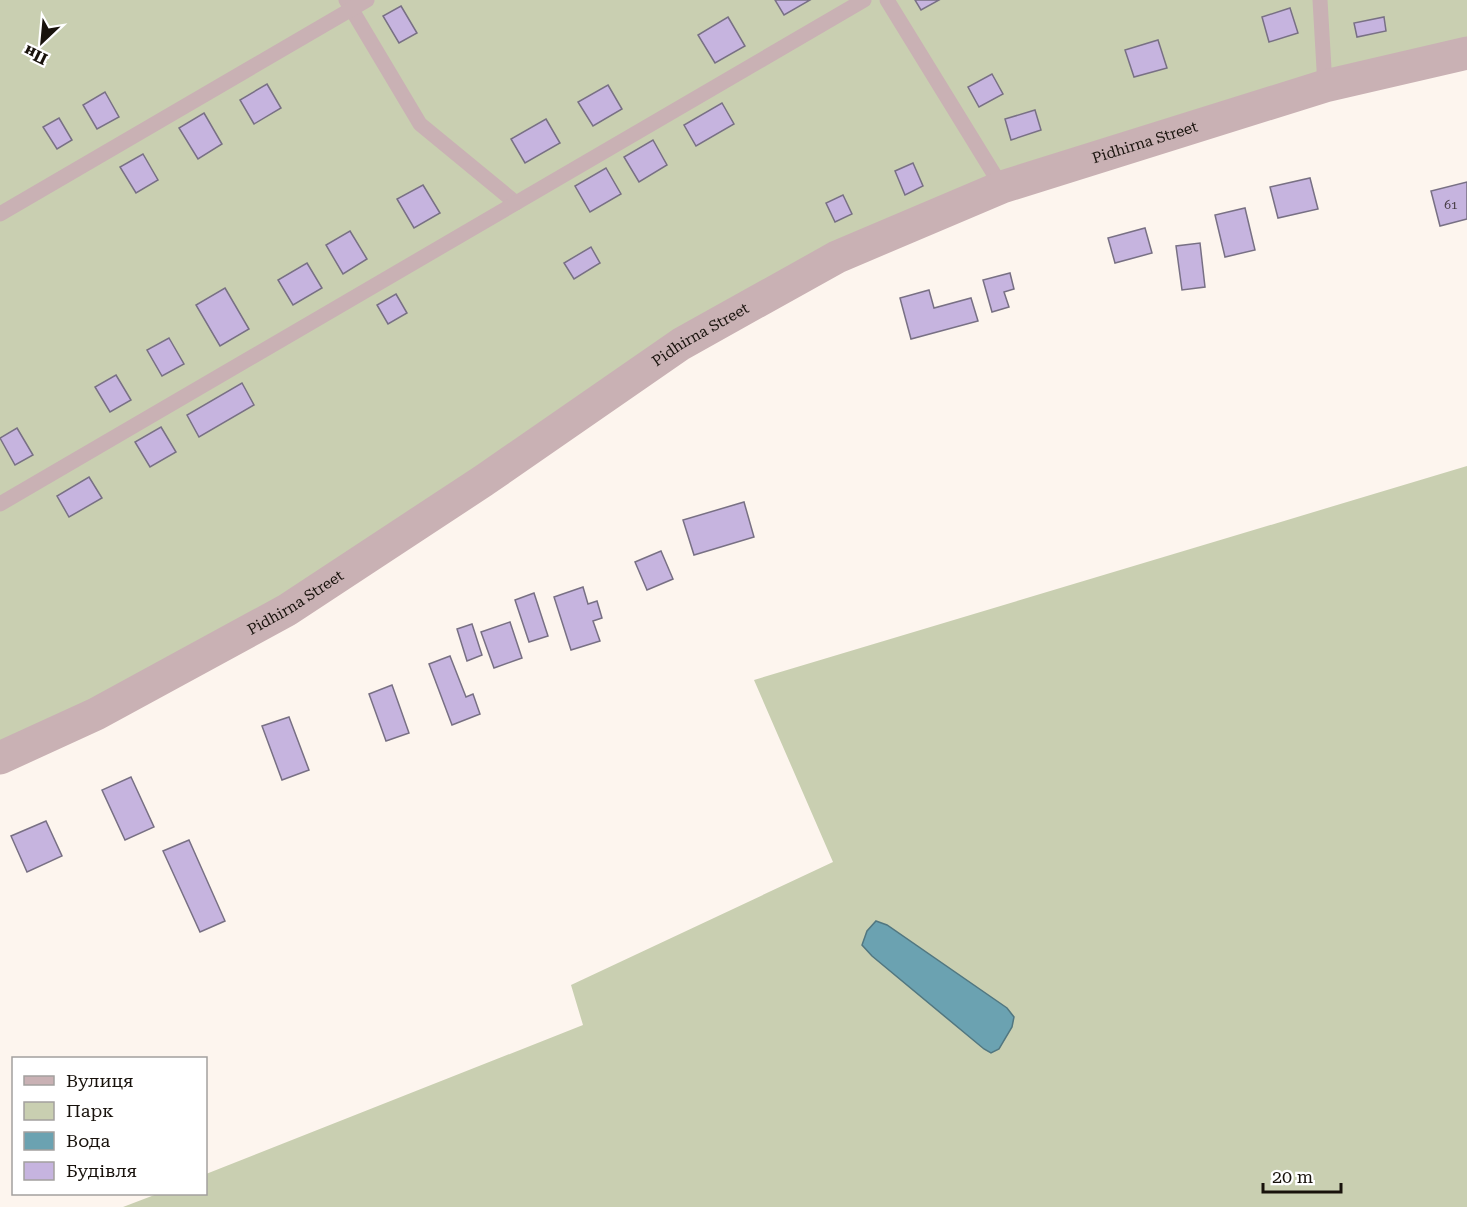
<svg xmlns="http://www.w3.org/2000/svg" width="1467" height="1207" font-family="'Roboto Serif',serif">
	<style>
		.green { fill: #c9cfb1 }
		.water { fill: #6ba2b1; stroke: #527780; stroke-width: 1.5 }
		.building { fill: #c6b4df; stroke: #787084; stroke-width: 1.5 }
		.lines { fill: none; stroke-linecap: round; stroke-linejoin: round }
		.service { stroke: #c9b1b4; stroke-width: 15 }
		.tertiary { stroke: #c9b1b4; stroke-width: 33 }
		.labels { text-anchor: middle; stroke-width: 4.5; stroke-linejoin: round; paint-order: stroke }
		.number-label { font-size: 12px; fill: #443a41 }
		.street-label { font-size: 15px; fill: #18120c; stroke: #fff }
	</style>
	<rect width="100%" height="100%" fill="#fdf5ee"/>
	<g class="green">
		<path d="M0,0H1467V53L837,257L483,481L0,758Z"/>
		<path d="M1467,466V1207H123L157,1194H206V1174L583,1025L571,985L833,862L754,680Z"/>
	</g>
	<path class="water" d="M876,921L887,925L1007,1008L1014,1017L1012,1027L999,1049L991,1053L984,1049L872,956L862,945L867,931Z"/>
	<g class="building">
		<path d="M775,0H810L784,15Z"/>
		<path d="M915,0H939L921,10Z"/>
		<path d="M401,6L417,33L399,43L383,16Z"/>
		<path d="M1290,8L1298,33L1269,42L1262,17Z"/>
		<path d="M728,17L745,46L715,63L698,35Z"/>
		<path d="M1384,17L1386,31L1357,37L1354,23Z"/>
		<path d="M1158,40L1167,68L1134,77L1125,50Z"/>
		<path d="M992,74L1003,94L979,107L968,87Z"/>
		<path d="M267,84L281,108L254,124L240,100Z"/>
		<path d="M608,85L622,109L593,126L578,102Z"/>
		<path d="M105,92L119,117L97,129L83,105Z"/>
		<path d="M722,103L734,124L696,146L684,125Z"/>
		<path d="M1035,110L1041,130L1011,140L1005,119Z"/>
		<path d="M204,113L222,144L198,159L179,128Z"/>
		<path d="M59,118L72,140L57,149L43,127Z"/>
		<path d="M546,119L560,143L525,163L511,139Z"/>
		<path d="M653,140L667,165L639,182L624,157Z"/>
		<path d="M143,154L158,180L136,193L120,167Z"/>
		<path d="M913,163L923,186L905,195L895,171Z"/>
		<path d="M606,168L621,194L590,212L575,186Z"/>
		<path d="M1310,178L1318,209L1278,218L1270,187Z"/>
		<path d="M1467,182V219L1440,226L1431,191Z"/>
		<path d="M423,185L440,213L414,228L397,199Z"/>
		<path d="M843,195L852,214L835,222L826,203Z"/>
		<path d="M1245,208L1255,250L1225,257L1215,215Z"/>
		<path d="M1145,228L1152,253L1115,263L1108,238Z"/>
		<path d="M350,231L367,259L343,274L326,245Z"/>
		<path d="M1200,243L1205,287L1182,290L1176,246Z"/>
		<path d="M591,247L600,263L574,279L564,263Z"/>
		<path d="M307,263L322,288L293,305L278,280Z"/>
		<path d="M1010,273L1014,289L1004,292L1009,307L992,312L983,280Z"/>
		<path d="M225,288L249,329L220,346L196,305Z"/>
		<path d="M929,290L934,308L971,298L978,321L911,339L900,298Z"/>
		<path d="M396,294L407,313L388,324L377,305Z"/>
		<path d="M169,338L184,364L162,376L147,350Z"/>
		<path d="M116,375L131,400L110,412L95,387Z"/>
		<path d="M242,383L254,405L199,437L187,415Z"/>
		<path d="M161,427L176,452L150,467L135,442Z"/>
		<path d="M17,428L33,455L15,465L0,438Z"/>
		<path d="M89,477L102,498L69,517L57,496Z"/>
		<path d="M744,502L754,537L694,555L683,520Z"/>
		<path d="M661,551L673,579L647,590L635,562Z"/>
		<path d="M583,587L588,604L597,601L602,618L593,621L600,641L571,650L554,597Z"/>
		<path d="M534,593L548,636L529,642L515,600Z"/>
		<path d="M510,622L522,658L494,668L481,632Z"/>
		<path d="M472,624L482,655L467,661L457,629Z"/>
		<path d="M450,656L466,697L473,694L480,714L452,725L429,664Z"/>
		<path d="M392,685L409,733L386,741L369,694Z"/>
		<path d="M289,717L309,770L282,780L262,726Z"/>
		<path d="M131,777L154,827L125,840L102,790Z"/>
		<path d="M46,821L62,856L27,872L11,836Z"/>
		<path d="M189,840L225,921L200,932L163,851Z"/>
	</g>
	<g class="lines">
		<g class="service">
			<path d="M346,0L420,124L516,203"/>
			<path d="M887,0L1002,187"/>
			<path d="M1320,0L1325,86"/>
			<path d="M0,214L367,0"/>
			<path d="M0,504L864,0"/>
		</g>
		<path class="tertiary" id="s1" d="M0,758L96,714L287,610L483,481L681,344L837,257L1002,187L1325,86L1467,53"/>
	</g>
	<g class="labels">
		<g class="number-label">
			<text x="1451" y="209">61</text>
		</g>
		<g class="street-label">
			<text dy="5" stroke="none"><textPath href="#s1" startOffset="1306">Pidhirna Street</textPath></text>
			<text dy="5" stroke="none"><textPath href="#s1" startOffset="820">Pidhirna Street</textPath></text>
			<text dy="5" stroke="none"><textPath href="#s1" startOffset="334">Pidhirna Street</textPath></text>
		</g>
	</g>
	<rect x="12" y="1057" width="195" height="138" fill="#ffffff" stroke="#a3a09e" stroke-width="1.5"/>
	<rect x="24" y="1076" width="30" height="9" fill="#c9b1b4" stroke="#a3a09e" stroke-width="1.5"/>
	<text x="66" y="1087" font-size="18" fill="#18120c">Вулиця</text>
	<rect x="24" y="1102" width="30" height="18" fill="#c9cfb1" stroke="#a3a09e" stroke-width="1.5"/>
	<text x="66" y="1117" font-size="18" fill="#18120c">Парк</text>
	<rect x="24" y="1132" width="30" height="18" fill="#6ba2b1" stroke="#a3a09e" stroke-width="1.5"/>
	<text x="66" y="1147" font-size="18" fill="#18120c">Вода</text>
	<rect x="24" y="1162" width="30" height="18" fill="#c6b4df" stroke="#a3a09e" stroke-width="1.5"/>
	<text x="66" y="1177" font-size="18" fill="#18120c">Будівля</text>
	<g transform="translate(42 42) rotate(206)" stroke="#ffffff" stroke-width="4.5" paint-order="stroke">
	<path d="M0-4.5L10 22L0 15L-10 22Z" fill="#18120c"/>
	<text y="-9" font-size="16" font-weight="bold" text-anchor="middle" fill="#18120c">Пн</text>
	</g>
	<path d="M1263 1183v9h78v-9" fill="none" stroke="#18120c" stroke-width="3"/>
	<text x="1272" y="1183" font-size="18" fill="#18120c" stroke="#ffffff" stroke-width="4.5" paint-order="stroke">20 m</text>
</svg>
